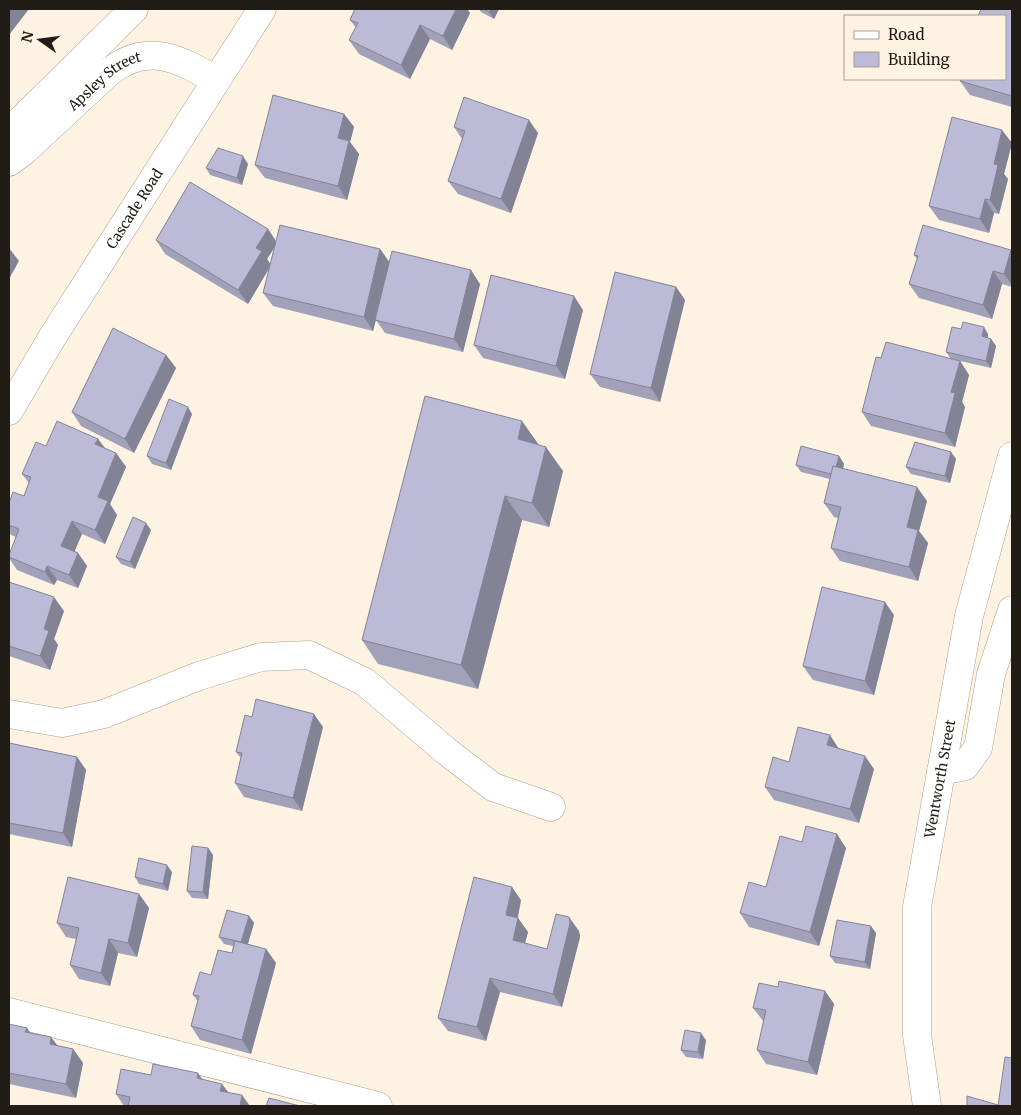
<svg xmlns="http://www.w3.org/2000/svg" width="1021" height="1115" font-family="Merriweather,serif">
	<style>
		.lines { fill: none; stroke-linecap: round; stroke-linejoin: round }
		.minor-casing { stroke: #ab9e8b; stroke-width: 29 }
		.minor { stroke: #fff; stroke-width: 28 }
		.wall { fill: #a1a1b9; fill-rule: evenodd }
		.shaded-wall { fill: #838396 }
		.building { fill: #bbbbd7; stroke: #838396 }
		.labels { text-anchor: middle; stroke-width: 4; stroke-linejoin: round; paint-order: stroke }
		.street-label { font-size: 14px; fill: #211c15; stroke: #fef3e3 }
	</style>
	<rect width="100%" height="100%" fill="#fef3e3"/>
	<g class="lines">
		<defs>
			<g id="minor">
				<path d="M9,132L134,9"/>
				<path id="s1" d="M9,162L24,151L109,72C148,41 179,59 216,80"/>
				<path id="s2" d="M9,411L53,336L262,9"/>
				<path d="M9,714L62,723L104,714L199,676L261,657L309,655L365,682L445,750L493,787L551,807"/>
				<path d="M941,771L965,766L978,748L991,674L1012,610"/>
				<path d="M9,1012L378,1106"/>
				<path id="s3" d="M927,1106L917,1035V907L969,616L1012,456"/>
			</g>
		</defs>
		<use href="#minor" class="minor-casing"/>
		<use href="#minor" class="minor"/>
	</g>
	<g class="wall">
		<path d="M355,9H467L470,13L452,50L430,39L410,79L359,54L349,40L356,28L350,20Z"/>
		<path d="M479,9H499L494,19L481,12Z"/>
		<path d="M1012,10V107L970,95L960,81Z"/>
		<path d="M344,114L354,127L350,142L359,154L347,200L265,178L255,165Z"/>
		<path d="M454,127L538,133L511,213L458,194L448,181L462,139Z"/>
		<path d="M1012,143L1004,174L1008,179L999,214L994,213L989,233L939,220L929,206Z"/>
		<path d="M248,164L242,185L210,175L206,168Z"/>
		<path d="M268,229L276,241L380,249L390,263L480,284L463,352L385,333L376,320L373,331L273,306L263,293L270,267L248,304L165,254L156,240ZM275,247L270,264L267,259Z"/>
		<path d="M1012,252V287L1002,284L992,319L919,298L909,284L917,259L914,255Z"/>
		<path d="M676,287L685,300L660,402L600,387L590,374Z"/>
		<path d="M583,310L565,379L483,358L474,345Z"/>
		<path d="M988,334V338L991,339L996,346L991,368L951,359L946,352Z"/>
		<path d="M166,355L176,368L134,453L81,426L72,412Z"/>
		<path d="M881,358L960,361L969,375L962,402L965,407L955,447L871,426L862,412Z"/>
		<path d="M192,414L171,470L152,464L147,456Z"/>
		<path d="M98,439L105,449L116,453L126,467L110,504L117,515L105,544L82,534L74,551L78,553L87,566L78,588L57,580L54,585L17,570L9,558V555L16,537L11,535L9,532V503L24,496L29,483L22,474L46,446Z"/>
		<path d="M539,445L563,471L549,527L522,520L478,689L378,664L362,640Z"/>
		<path d="M951,452L956,459L950,483L911,474L906,467Z"/>
		<path d="M839,456L844,464L843,469L927,501L919,531L928,543L918,581L840,561L831,548L838,518L834,517L824,503L830,479L801,472L796,465Z"/>
		<path d="M151,530L135,569L121,564L116,557Z"/>
		<path d="M9,582L64,611L54,639L58,645L50,670L9,656Z"/>
		<path d="M894,615L874,695L813,680L803,666Z"/>
		<path d="M252,717L323,727L302,811L244,797L235,783L241,758L236,752Z"/>
		<path d="M9,743L77,757L86,770L72,847L9,834Z"/>
		<path d="M839,749L874,769L859,823L774,800L765,787L789,762Z"/>
		<path d="M802,842L846,848L819,946L749,927L740,913L766,887Z"/>
		<path d="M208,848L213,855L208,899L192,898L187,891Z"/>
		<path d="M172,872L168,891L139,884L135,877Z"/>
		<path d="M139,894L149,908L137,957L118,953L110,986L79,979L70,965L76,939L66,937L57,923Z"/>
		<path d="M521,900L518,918L528,932L525,943L547,949L579,931L580,937L562,1007L500,992L486,1041L448,1031L438,1018Z"/>
		<path d="M249,916L254,923L248,944L266,949L276,963L251,1054L200,1040L191,1026L198,1001L193,995L211,975L232,953L233,946L224,944L219,937Z"/>
		<path d="M876,933L870,969L835,963L830,956Z"/>
		<path d="M778,987L825,991L834,1004L817,1075L766,1064L757,1050L764,1022L753,1008Z"/>
		<path d="M9,1024L30,1033L58,1046L73,1049L83,1063L76,1098L9,1084Z"/>
		<path d="M706,1040L703,1059L686,1057L681,1050Z"/>
		<path d="M151,1075L202,1080L228,1092L250,1106H124L116,1094Z"/>
	</g>
	<g class="shaded-wall">
		<path d="M9,9H29L9,35Z"/>
		<path d="M456,9H467L470,13L452,50L443,36Z"/>
		<path d="M491,9H499L494,19L489,12Z"/>
		<path d="M420,25L430,39L410,79L401,65Z"/>
		<path d="M344,114L354,127L350,142L359,154L347,200L338,186V138Z"/>
		<path d="M529,120L538,133L511,213L501,199Z"/>
		<path d="M1002,130L1012,143L1004,174L1008,179L999,214L990,200L994,164Z"/>
		<path d="M243,156L248,164L242,185L237,178Z"/>
		<path d="M985,199L994,213L989,233L980,219Z"/>
		<path d="M268,229L277,243L267,259L271,265L248,304L238,290L256,248Z"/>
		<path d="M9,248L19,261L9,279Z"/>
		<path d="M380,249L390,263L373,331L364,317Z"/>
		<path d="M1011,250L1012,252V285L1004,274Z"/>
		<path d="M471,270L480,284L463,352L454,339Z"/>
		<path d="M993,271L1002,284L992,319L983,305Z"/>
		<path d="M676,287L685,300L660,402L651,388Z"/>
		<path d="M574,296L583,310L565,379L556,366Z"/>
		<path d="M984,327L988,334L987,343L982,336Z"/>
		<path d="M991,339L996,346L991,368L986,361Z"/>
		<path d="M166,355L176,368L134,453L125,439Z"/>
		<path d="M960,361L969,375L962,402L965,407L955,447L945,433L951,392Z"/>
		<path d="M188,407L192,414L171,470L166,463Z"/>
		<path d="M522,421L539,445L518,439Z"/>
		<path d="M98,439L108,452L95,444Z"/>
		<path d="M546,447L563,471L549,527L532,503Z"/>
		<path d="M951,452L956,459L950,483L945,476Z"/>
		<path d="M116,453L126,467L110,504L117,515L105,544L95,530L98,497Z"/>
		<path d="M839,456L844,464L839,482L834,475Z"/>
		<path d="M917,487L927,501L919,531L928,543L918,581L909,567L907,527Z"/>
		<path d="M505,496L522,520L478,689L461,665Z"/>
		<path d="M72,521L82,534L71,560L61,546Z"/>
		<path d="M146,523L151,530L135,569L130,562Z"/>
		<path d="M78,553L87,566L78,588L69,575Z"/>
		<path d="M47,566L57,580L54,585L45,572Z"/>
		<path d="M54,597L64,611L54,639L58,645L50,670L40,656L44,629Z"/>
		<path d="M885,602L894,615L874,695L865,681Z"/>
		<path d="M314,714L323,727L302,811L293,798Z"/>
		<path d="M830,735L839,749L827,745Z"/>
		<path d="M865,756L874,769L859,823L850,809Z"/>
		<path d="M77,757L86,770L72,847L63,833Z"/>
		<path d="M837,834L846,848L819,946L810,932Z"/>
		<path d="M208,848L213,855L208,899L203,892Z"/>
		<path d="M167,865L172,872L168,891L163,884Z"/>
		<path d="M512,887L521,900L515,929L518,918L528,932L522,954L513,940L506,915Z"/>
		<path d="M139,894L149,908L137,957L128,943Z"/>
		<path d="M249,916L254,923L246,950L241,943Z"/>
		<path d="M569,917L579,931L580,937L562,1007L553,994Z"/>
		<path d="M871,926L876,933L870,969L865,962Z"/>
		<path d="M109,939L118,953L110,986L101,973Z"/>
		<path d="M266,949L276,963L251,1054L242,1040Z"/>
		<path d="M490,978L500,992L486,1041L477,1027Z"/>
		<path d="M825,991L834,1004L817,1075L808,1062Z"/>
		<path d="M27,1028L36,1041L25,1032Z"/>
		<path d="M701,1033L706,1040L703,1059L698,1052Z"/>
		<path d="M51,1037L61,1050L50,1044Z"/>
		<path d="M73,1049L83,1063L76,1098L66,1084Z"/>
		<path d="M198,1073L207,1086L197,1078Z"/>
		<path d="M222,1084L232,1097L220,1091Z"/>
		<path d="M242,1095L250,1106H240Z"/>
	</g>
	<g class="building">
		<path d="M355,9H456L443,36L420,25L401,65L349,40L358,23L350,20Z"/>
		<path d="M484,9H491L489,12Z"/>
		<path d="M981,9H1008L1012,10V96L960,81L961,79H1005V16H978Z"/>
		<path d="M273,95L344,114L338,138L349,141L338,186L255,165Z"/>
		<path d="M464,97L529,120L501,199L448,181L465,131L454,127Z"/>
		<path d="M952,117L1002,130L994,164L998,165L990,200L985,199L980,219L929,206Z"/>
		<path d="M218,148L243,156L237,178L206,168Z"/>
		<path d="M190,182L268,229L256,248L262,251L238,290L156,240Z"/>
		<path d="M280,225L380,249L364,317L263,293Z"/>
		<path d="M923,225L1011,250L1004,274L993,271L983,305L909,284L918,256L914,255Z"/>
		<path d="M392,251L471,270L454,339L375,320Z"/>
		<path d="M615,272L676,287L651,388L590,374Z"/>
		<path d="M491,275L574,296L556,366L474,345Z"/>
		<path d="M963,322L984,327L982,336L991,339L986,361L946,352L952,327L961,329Z"/>
		<path d="M113,328L166,355L125,439L72,412Z"/>
		<path d="M886,342L960,361L951,392L955,393L945,433L862,412L876,357L881,358Z"/>
		<path d="M425,396L522,421L518,439L546,447L532,503L505,496L461,665L362,640Z"/>
		<path d="M169,399L188,407L166,463L147,456Z"/>
		<path d="M57,421L98,439L95,444L116,453L98,497L108,501L95,530L72,521L61,546L78,553L69,575L47,566L45,572L9,557V555L19,529L9,525V503L13,492L24,496L31,477L22,474L36,442L46,446Z"/>
		<path d="M915,442L951,452L945,476L906,467Z"/>
		<path d="M801,446L839,456L836,467L833,466L831,474L796,465Z"/>
		<path d="M833,466L917,487L907,527L918,530L909,567L831,548L841,507L824,503Z"/>
		<path d="M133,517L146,523L130,562L116,557Z"/>
		<path d="M9,582L54,597L44,629L49,631L40,656L9,646Z"/>
		<path d="M822,587L885,602L865,681L803,666Z"/>
		<path d="M256,699L314,714L293,798L235,783L242,753L236,752L245,715L252,717Z"/>
		<path d="M798,727L830,735L827,745L865,756L850,809L765,787L773,757L789,762Z"/>
		<path d="M9,743L77,757L63,833L9,823Z"/>
		<path d="M806,826L837,834L810,932L740,913L749,882L766,887L780,836L802,842Z"/>
		<path d="M192,846L208,848L203,892L187,891Z"/>
		<path d="M139,858L167,865L163,884L135,877Z"/>
		<path d="M68,877L139,894L128,943L109,939L101,973L70,965L79,928L57,923Z"/>
		<path d="M474,877L512,887L506,915L518,918L513,940L547,949L556,914L569,917L570,923L553,994L490,978L477,1027L438,1018Z"/>
		<path d="M227,910L249,916L241,942L219,937Z"/>
		<path d="M837,920L871,926L865,962L830,956Z"/>
		<path d="M235,941L266,949L242,1040L191,1026L199,996L193,995L200,972L211,975L218,950L232,953Z"/>
		<path d="M779,981L825,991L808,1062L757,1050L766,1010L753,1008L759,983L778,987Z"/>
		<path d="M9,1024L27,1028L25,1032L51,1037L50,1044L73,1049L66,1084L9,1073Z"/>
		<path d="M685,1030L701,1033L698,1052L681,1050Z"/>
		<path d="M1005,1057L1012,1058V1106H998Z"/>
		<path d="M153,1064L198,1073L197,1078L222,1084L220,1091L242,1095L240,1106H128L130,1097L116,1094L121,1069L151,1075Z"/>
		<path d="M967,1096L998,1105V1106H967Z"/>
		<path d="M269,1098L300,1106H266Z"/>
	</g>
	<g class="labels">
		<g class="street-label">
			<text dy="5" stroke="none"><textPath href="#s1" startOffset="126">Apsley Street</textPath></text>
			<text dy="5" stroke="none"><textPath href="#s2" startOffset="238">Cascade Road</textPath></text>
			<text dy="5" stroke="none"><textPath href="#s3" startOffset="330">Wentworth Street</textPath></text>
		</g>
	</g>
	<rect width="1021" height="1115" fill="none" stroke="#211c15" stroke-width="20"/>
	<rect x="844" y="15" width="162" height="65" fill="#fef3e3" stroke="#a69d91"/>
	<rect x="854" y="31" width="25" height="8" fill="#ffffff" stroke="#a69d91"/>
	<text x="888" y="40" font-size="15" fill="#211c15">Road</text>
	<rect x="854" y="52" width="25" height="15" fill="#bbbbd7" stroke="#a69d91"/>
	<text x="888" y="65" font-size="15" fill="#211c15">Building</text>
	<g transform="translate(40 40) rotate(284)" stroke="#fef3e3" stroke-width="4" paint-order="stroke">
	<path d="M0-4L9 19L0 12L-9 19Z" fill="#211c15"/>
	<text y="-8" font-size="14" font-weight="bold" text-anchor="middle" fill="#211c15">N</text>
	</g>
</svg>
